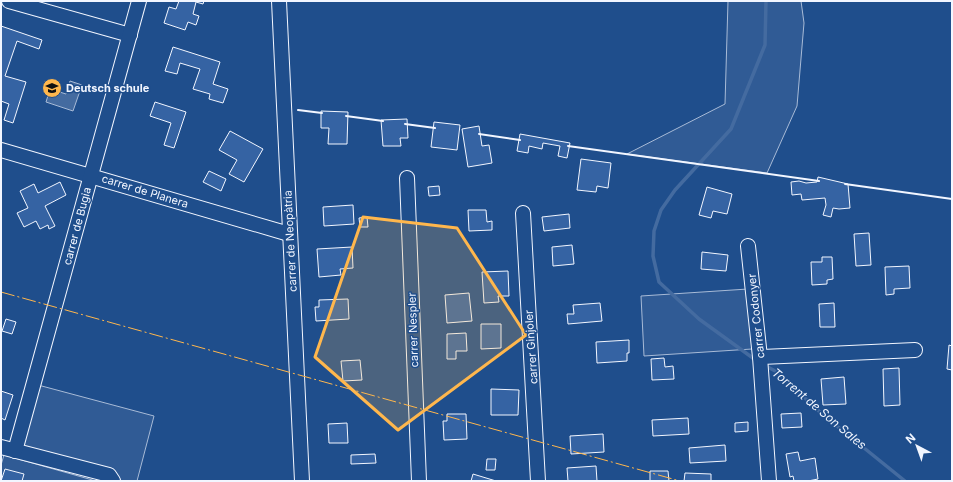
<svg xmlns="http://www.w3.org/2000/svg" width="953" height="482" font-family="Inter,sans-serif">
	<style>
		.built { fill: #305b95; stroke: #a8bbd7 }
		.water { fill: #446ba0; stroke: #a8bbd7 }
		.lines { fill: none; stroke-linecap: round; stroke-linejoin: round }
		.stream { stroke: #446ba0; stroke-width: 3.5 }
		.building { fill: #3563a3; stroke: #f2f6ff }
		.minor-casing { stroke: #f2f6ff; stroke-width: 16 }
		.minor { stroke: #1f4e8c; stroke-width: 14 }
		.wall { stroke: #f2f6ff; stroke-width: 2 }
		.power { stroke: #ffb74d; stroke-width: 1; stroke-dasharray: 14 3 2 3; stroke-linecap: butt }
		.marked { fill: #ffb74d; fill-opacity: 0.2; stroke: #ffb74d; stroke-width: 3; stroke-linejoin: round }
		.labels { text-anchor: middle; stroke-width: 3; stroke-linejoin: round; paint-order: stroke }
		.poi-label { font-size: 11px; font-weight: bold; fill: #f2f6ff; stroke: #1f4e8c; text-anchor: start }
		.street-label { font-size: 11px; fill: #f2f6ff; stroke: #1f4e8c }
		.water-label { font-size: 12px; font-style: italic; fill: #f2f6ff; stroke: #1f4e8c }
	</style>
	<rect width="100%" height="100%" fill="#1f4e8c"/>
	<g class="built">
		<path d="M728,1H801L804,23L797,106L767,173L627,154L725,104Z"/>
		<path d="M748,289L752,349L644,356L641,296Z"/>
		<path d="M38,385L154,416L137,481H111L19,457Z"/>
		<path d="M4,455L96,481H1V465Z"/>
	</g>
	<path class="water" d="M70,81L82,85L73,111L46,102L50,89L66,94Z"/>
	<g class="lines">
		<g class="stream">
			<path d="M757,361L699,319L659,282L653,256L654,231L661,210L675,190L731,129L765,45L766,1"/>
			<path d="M764,365L777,372L822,414L905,481"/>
		</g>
	</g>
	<g class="building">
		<path d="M179,1H204L203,4L196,2L193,14L199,16L196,25L188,22L185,30L164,23L169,7L176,9Z"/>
		<path d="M1,26L42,40L39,49L17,41L5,76L26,82L13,123L4,120L9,104L1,101Z"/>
		<path d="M173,47L220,62L213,84L228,89L223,103L209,99L210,94L193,89L200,69L180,63L177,74L165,71Z"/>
		<path d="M155,102L186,112L174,148L164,145L171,123L150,116Z"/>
		<path d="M321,111L348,112L347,144H328L329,128H321Z"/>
		<path d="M407,119L408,138H400L401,146H383L381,120Z"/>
		<path d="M434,122L460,125L457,150L431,147Z"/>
		<path d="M479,126L482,146L489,145L492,163L468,167L462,129Z"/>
		<path d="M230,131L263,149L244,182L229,174L237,160L219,150Z"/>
		<path d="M520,134L570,143L567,158L558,156L560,146L543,143L542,149L529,146L528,153L517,151Z"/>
		<path d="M581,159L611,163L608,188L597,186L596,192L577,190Z"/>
		<path d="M209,171L226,179L221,191L203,182Z"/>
		<path d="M818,177L848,184L850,208L839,209L833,208L831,217L823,215L826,205L825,198L802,200L801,194L792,195L791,182L799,181L806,183L817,182Z"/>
		<path d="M60,182L66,195L45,206L55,226L49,229L48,225L40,229L36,221L24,227L17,213L28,208L20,191L34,184L38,193Z"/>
		<path d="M439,186L440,195L429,196L428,187Z"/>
		<path d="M707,187L732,194L727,214L713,211L711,218L699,215Z"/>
		<path d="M353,205L354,224L324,226L323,207Z"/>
		<path d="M468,210H486L487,222L492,221V230L469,231Z"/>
		<path d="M569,214L570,228L544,231L542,217Z"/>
		<path d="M367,217L368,227H360L359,218Z"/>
		<path d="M869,233L871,265L856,266L854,234Z"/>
		<path d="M572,245L574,264L553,266L552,247Z"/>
		<path d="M352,247L353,268L340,269L341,275L319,277L317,249Z"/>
		<path d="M702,252L728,255L726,271L701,269Z"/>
		<path d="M822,257H832L833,279L827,280V284L812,285L811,262H822Z"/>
		<path d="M909,266L910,288L894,289V294L886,295L885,267Z"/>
		<path d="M508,271L509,296H498L499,302L484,303L482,272Z"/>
		<path d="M469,293L472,321L447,323L445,295Z"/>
		<path d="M348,299L349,319L316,321L315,307H319V300Z"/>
		<path d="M600,303L602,321L568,324L567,314H574L573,305Z"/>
		<path d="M834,303L835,327H820L819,304Z"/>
		<path d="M6,319L16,322L12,334L2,331Z"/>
		<path d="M481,324H501V348L481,349Z"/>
		<path d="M466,333L467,351H456V359H447V334Z"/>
		<path d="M629,340V353H627V361L597,363L596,342Z"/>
		<path d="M949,345L952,346V370L947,369Z"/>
		<path d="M664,358L665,367L673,366L674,379L652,380L651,359Z"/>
		<path d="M360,360L362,380L343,381L341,361Z"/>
		<path d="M899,368L900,405L884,406L883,369Z"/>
		<path d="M844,377L846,404L823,405L821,379Z"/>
		<path d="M491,389L519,390L518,415H491Z"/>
		<path d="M1,391L13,395L5,420L1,418Z"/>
		<path d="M801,413L802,427L782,428L781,414Z"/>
		<path d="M447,414H466L467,439L444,440L443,421H447Z"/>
		<path d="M688,418L689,434L653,436L652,420Z"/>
		<path d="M748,422V431L735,432V423Z"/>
		<path d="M347,423L348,443H329L328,424Z"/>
		<path d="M603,434L604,452L571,454L570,436Z"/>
		<path d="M725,445L726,461L690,463L689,448Z"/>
		<path d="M798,452L800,461L815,458L818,479L808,481H794L793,476L790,477L786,454Z"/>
		<path d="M375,454L376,463L351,464V455Z"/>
		<path d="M487,459H496L495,470H486Z"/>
		<path d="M596,466L597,481H568L567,468Z"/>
		<path d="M5,469L24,474L22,481H1Z"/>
		<path d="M650,471H668L669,481H650Z"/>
		<path d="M685,473L711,474V481H684Z"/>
		<path d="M473,474L496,481H471Z"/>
	</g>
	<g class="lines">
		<defs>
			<g id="minor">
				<path d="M9,1L130,35"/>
				<path d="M279,1L302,481"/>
				<path d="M1,150L289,234"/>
				<path d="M407,178L419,481"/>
				<path d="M523,213L538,481"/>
				<path d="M748,246L760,357L769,481"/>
				<path d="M760,357L915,350"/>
				<path d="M1,447L109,475L113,481"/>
				<path d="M15,451L139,1"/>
			</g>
		</defs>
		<use href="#minor" class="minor-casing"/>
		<use href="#minor" class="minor"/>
		<g class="wall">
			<path d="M298,110L322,113"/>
			<path d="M346,116L383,121"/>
			<path d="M405,124L435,128"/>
			<path d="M479,134L520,140"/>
			<path d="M568,146L819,181"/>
			<path d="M845,184L952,199"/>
		</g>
		<path class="power" d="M1,292L680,481"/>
	</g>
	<path class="marked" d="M363,217L457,228L526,335L398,430L315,357Z"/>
	<defs>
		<symbol id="school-disc" viewBox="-11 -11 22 22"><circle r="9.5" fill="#ffb74d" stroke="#1f4e8c"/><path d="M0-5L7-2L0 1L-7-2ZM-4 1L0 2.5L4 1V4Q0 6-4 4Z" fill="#111"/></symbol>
	</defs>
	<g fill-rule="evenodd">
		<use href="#school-disc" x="41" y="77" width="22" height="22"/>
	</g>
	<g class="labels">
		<g class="poi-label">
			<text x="66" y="92">Deutsch schule</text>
		</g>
		<g class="street-label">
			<text transform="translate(145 191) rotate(17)" y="4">carrer de Planera</text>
			<text transform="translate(77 226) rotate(-75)" y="4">carrer de Bugia</text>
			<text transform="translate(290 241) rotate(-93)" y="4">carrer de Neopàtria</text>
			<text transform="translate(756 316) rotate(-96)" y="4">carrer Codonyer</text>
			<text transform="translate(413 330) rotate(-92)" y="4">carrer Nespler</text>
			<text transform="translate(531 347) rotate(-94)" y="4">carrer Ginjoler</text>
		</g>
		<g class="water-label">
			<text transform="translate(819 409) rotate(40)" y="4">Torrent de Son Sales</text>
		</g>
	</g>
	<rect width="953" height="482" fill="none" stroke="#f2f6ff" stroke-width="4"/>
	<g transform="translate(917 446) rotate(319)" stroke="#1f4e8c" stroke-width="3" paint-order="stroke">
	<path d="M0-3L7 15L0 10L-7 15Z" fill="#f2f6ff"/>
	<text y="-6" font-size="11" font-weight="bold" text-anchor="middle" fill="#f2f6ff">N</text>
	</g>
</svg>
